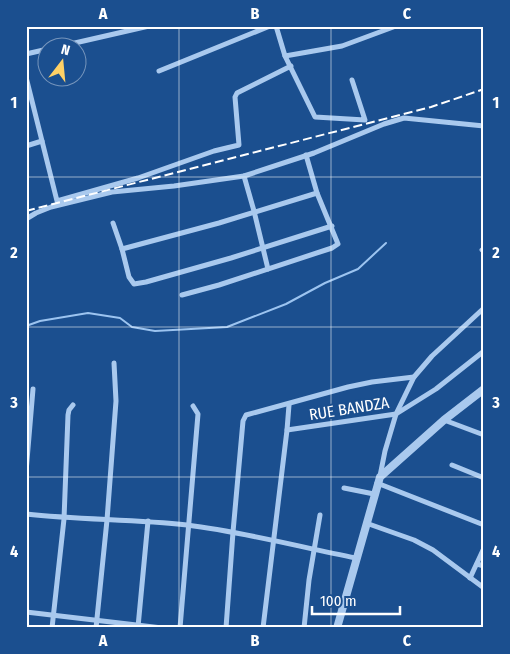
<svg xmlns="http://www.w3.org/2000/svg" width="510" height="654" font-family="'Fira Sans Condensed',sans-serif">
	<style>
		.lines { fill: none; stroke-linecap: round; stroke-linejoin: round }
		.stream { stroke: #9cc4f0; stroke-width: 2 }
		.minor { stroke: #a9c9ee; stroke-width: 5 }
		.tertiary { stroke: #a9c9ee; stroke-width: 8 }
		.rail { stroke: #fff; stroke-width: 2; stroke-dasharray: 9 4; stroke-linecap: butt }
		.grid { fill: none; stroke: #fff; stroke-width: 1; stroke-opacity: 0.55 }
		.labels { text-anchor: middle; stroke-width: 4; stroke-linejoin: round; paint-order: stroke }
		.street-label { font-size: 16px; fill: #fff; stroke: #1b4f8f }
		.neatline { fill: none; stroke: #fff; stroke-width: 2 }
		.grid-label { font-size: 16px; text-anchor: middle; font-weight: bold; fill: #fff }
	</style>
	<rect width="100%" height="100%" fill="#1b4f8f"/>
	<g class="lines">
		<path class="stream" d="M26,326L40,321L88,313L120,318L132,327L155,331L227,327L286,304L325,283L358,269L386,243"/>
		<g class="minor">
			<path d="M276,26L285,56L315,117L365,120L352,80"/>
			<path d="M53,48L149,26"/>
			<path d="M26,54L48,49"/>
			<path d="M285,56L342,46L396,26"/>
			<path d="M159,71L270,26"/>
			<path d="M26,77L57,201L138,178L214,151L239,145L235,97L237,93L291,66"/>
			<path d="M26,146L42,141"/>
			<path d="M244,176L254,211L268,269"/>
			<path d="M26,219L36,213L51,207L112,192L174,186L244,176L314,153L384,124L404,118L484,126"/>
			<path d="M113,223L122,249L129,277L134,284L146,282L231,258L332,226"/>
			<path d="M122,249L219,223L317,193"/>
			<path d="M482,250L484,249"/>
			<path d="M182,295L219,285L332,248L338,244L317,193L306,155"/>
			<path d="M444,420L484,435"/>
			<path d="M287,430L396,414L436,389L484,351"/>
			<path d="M452,465L484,478"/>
			<path d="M26,472L33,389"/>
			<path d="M380,476L385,451L396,414L414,377L432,356L484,308"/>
			<path d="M377,483L484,525"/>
			<path d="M344,488L374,494"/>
			<path d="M26,514C80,520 133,519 187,525C244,532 300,547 356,558"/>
			<path d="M366,523L414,540L433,550L484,588"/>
			<path d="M477,564L484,566"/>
			<path d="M470,578L484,548"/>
			<path d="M26,612L162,628"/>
			<path d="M138,627L148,521"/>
			<path d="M52,628L64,519L68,415L69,410L73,405"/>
			<path d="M96,628L107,520L116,401L114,363"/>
			<path d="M180,628L198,414L193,406"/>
			<path d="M226,628L233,532L243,421L246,415L348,387L372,382L414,377"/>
			<path d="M263,628L287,430L289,405"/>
			<path d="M304,628L309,580L320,515"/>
		</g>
		<path class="tertiary" d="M337,628L380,477L444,420L484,389"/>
		<path class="rail" d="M26,211L431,107L484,89"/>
	</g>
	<path class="grid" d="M179,26V628M331,26V628M26,177H484M26,327H484M26,477H484"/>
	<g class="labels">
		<g class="street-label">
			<text transform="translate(349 408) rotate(-9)" y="6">RUE BANDZA</text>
		</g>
	</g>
	<rect width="510" height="654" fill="none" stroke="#1b4f8f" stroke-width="55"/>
	<g transform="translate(62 62) rotate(16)"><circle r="24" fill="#1b4f8f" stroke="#7695bc"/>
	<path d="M0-4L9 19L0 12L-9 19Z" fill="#ffd166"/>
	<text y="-8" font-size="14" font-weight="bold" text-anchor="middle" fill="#ffffff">N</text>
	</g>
	<path d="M312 606v8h88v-8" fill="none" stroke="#ffffff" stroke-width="2.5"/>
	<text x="320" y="606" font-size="15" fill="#ffffff" stroke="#1b4f8f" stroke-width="4" paint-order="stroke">100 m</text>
	<rect x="28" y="28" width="454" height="598" class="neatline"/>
	<g class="grid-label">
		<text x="103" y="19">A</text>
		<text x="255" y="19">B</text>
		<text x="407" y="19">C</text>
		<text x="14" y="108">1</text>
		<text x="496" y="108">1</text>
		<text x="14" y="258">2</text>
		<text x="496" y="258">2</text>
		<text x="14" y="408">3</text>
		<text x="496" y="408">3</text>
		<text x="14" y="557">4</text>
		<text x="496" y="557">4</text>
		<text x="103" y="646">A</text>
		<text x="255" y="646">B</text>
		<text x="407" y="646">C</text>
	</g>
</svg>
